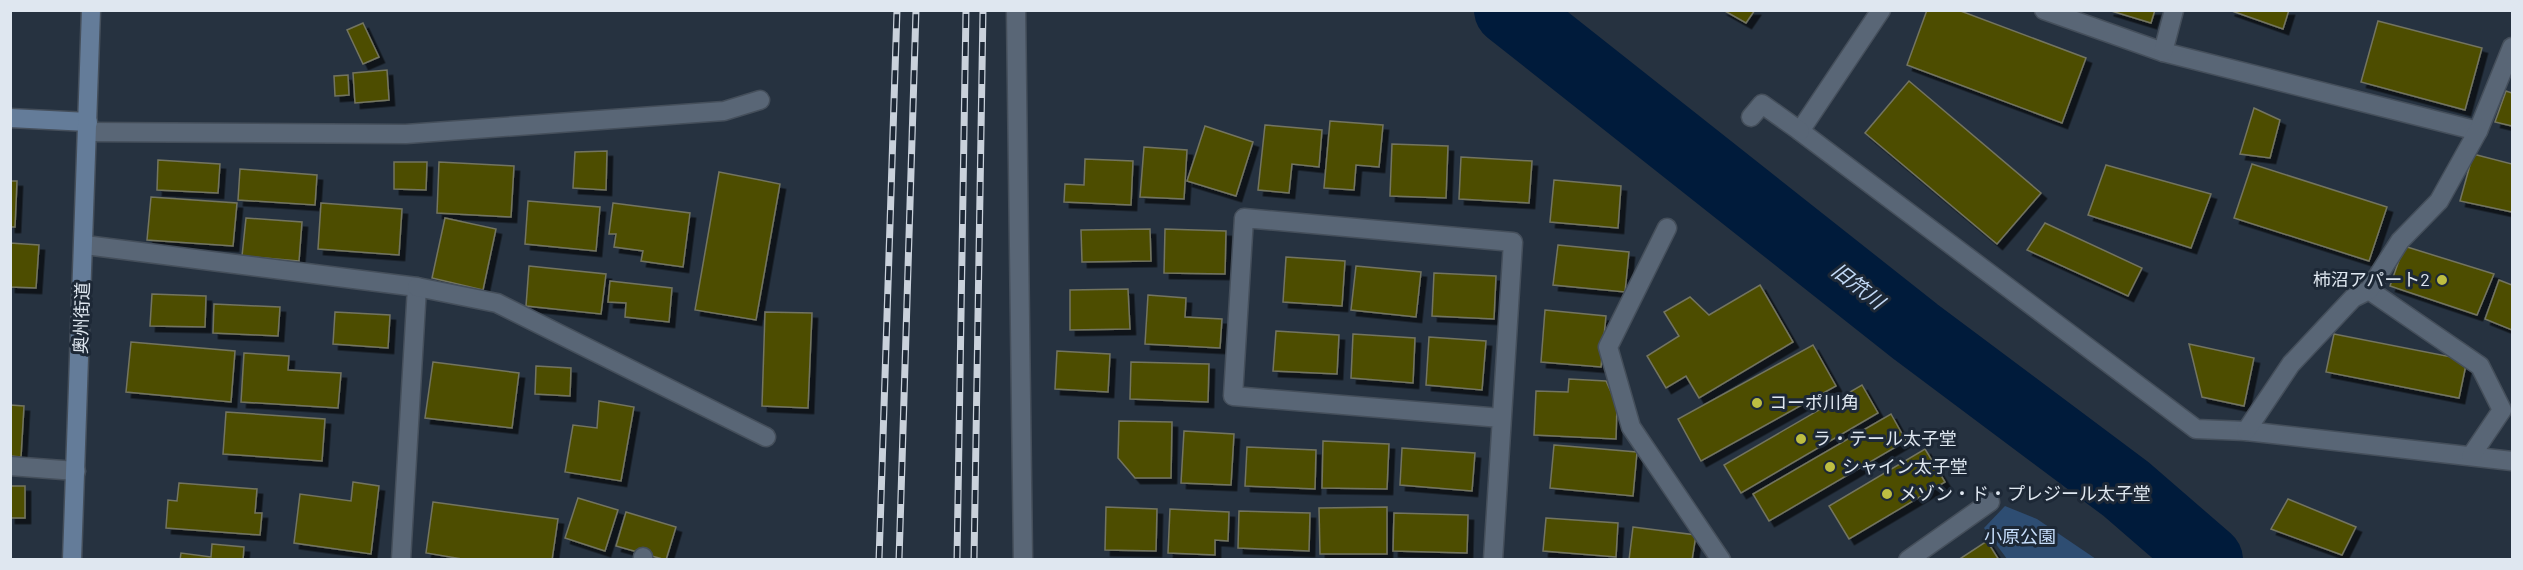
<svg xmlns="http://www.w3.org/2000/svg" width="2523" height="570" font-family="Barlow,'Noto Sans JP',sans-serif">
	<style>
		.green { fill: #2e4d72 }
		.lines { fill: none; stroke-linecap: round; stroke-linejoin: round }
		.river { stroke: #001b3b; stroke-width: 70 }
		.building { fill: #4e4e01; stroke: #737460; stroke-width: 1.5; filter: url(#shadow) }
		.street-casing { stroke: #454f5b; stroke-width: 21 }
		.secondary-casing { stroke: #454f5b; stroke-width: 21 }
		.street { stroke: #596676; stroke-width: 18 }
		.secondary { stroke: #647c99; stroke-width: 18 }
		.rail-casing { stroke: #c9d1db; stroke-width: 7 }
		.rail { stroke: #1d2836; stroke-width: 4.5; stroke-dasharray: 14; stroke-linecap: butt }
		.poi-dot { fill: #bebe42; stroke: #1d2836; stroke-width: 2 }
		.labels { text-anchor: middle; stroke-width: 6; stroke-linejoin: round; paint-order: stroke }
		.poi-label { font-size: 18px; fill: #dfe7f0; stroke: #1d2836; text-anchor: start }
		.street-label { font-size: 18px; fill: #dfe7f0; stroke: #1d2836 }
		.park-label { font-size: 18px; fill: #c7defb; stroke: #1d2836 }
		.water-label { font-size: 20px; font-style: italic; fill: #c2d9f6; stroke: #1d2836 }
	</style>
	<defs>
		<filter id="shadow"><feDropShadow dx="5.5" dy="5.5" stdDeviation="0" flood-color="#0009"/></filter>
	</defs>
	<rect width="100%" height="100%" fill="#263240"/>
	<path class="green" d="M2005,506L2037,519L2096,559H2007L1984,528Z"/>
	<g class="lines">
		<path class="river" d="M1509,10L1916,332L2126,489L2208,560"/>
	</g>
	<g class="building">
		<path d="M1723,10H1755L1746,23Z"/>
		<path d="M1927,10H1958L2086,58L2062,123L1907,65Z"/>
		<path d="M2108,10H2155L2151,23Z"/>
		<path d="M2229,10H2289L2283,29Z"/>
		<path d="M2378,21L2482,48L2465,110L2361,82Z"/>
		<path d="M363,23L379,57L363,64L347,30Z"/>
		<path d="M387,70L389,100L355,103L353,73Z"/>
		<path d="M348,75L349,95L335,96L334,76Z"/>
		<path d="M1909,81L2041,193L1997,244L1865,133Z"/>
		<path d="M2506,91L2512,93V126L2495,122Z"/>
		<path d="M2254,108L2280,120L2270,158L2240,154Z"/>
		<path d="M1330,121L1383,125L1379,167L1356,165L1354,190L1324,188Z"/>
		<path d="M1265,125L1322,130L1319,167L1292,164L1289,193L1258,190Z"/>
		<path d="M1205,126L1253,142L1236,196L1187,181Z"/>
		<path d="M1392,144L1448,146L1446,198L1390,196Z"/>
		<path d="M1144,147L1187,150L1184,199L1140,197Z"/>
		<path d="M607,151L606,190L573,188L575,152Z"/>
		<path d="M2473,154L2512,164V212L2460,201Z"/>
		<path d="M1461,157L1532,161L1529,203L1459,199Z"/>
		<path d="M1085,159L1133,161L1131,205L1064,202L1065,184L1084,185Z"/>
		<path d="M158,160L220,164L218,193L157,190Z"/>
		<path d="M394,162H427L426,190L394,189Z"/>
		<path d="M439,162L514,166L511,217L437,213Z"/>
		<path d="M2252,164L2387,207L2369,261L2234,218Z"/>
		<path d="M2106,165L2211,194L2191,248L2088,215Z"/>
		<path d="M240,169L317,175L315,205L238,200Z"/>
		<path d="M719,172L780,184L756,320L695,310Z"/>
		<path d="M1554,180L1621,186L1618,228L1550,222Z"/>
		<path d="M10,181H17L15,227H10Z"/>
		<path d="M151,197L237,203L233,246L147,240Z"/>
		<path d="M528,201L600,207L596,251L525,244Z"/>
		<path d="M321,203L402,209L399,255L318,249Z"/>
		<path d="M613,203L690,213L683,267L641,261L643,251L614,247L616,234H609Z"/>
		<path d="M246,218L302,222L299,261L242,256Z"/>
		<path d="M445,218L496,229L483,290L432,278Z"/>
		<path d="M2045,223L2142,268L2128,296L2027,250Z"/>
		<path d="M1150,229L1151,261L1082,262L1081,230Z"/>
		<path d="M1165,229L1226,231L1225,274L1164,273Z"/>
		<path d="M10,243L39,245L36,288L10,287Z"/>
		<path d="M1558,245L1629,252L1625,292L1553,285Z"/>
		<path d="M2404,246L2494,274L2477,315L2390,286Z"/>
		<path d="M1286,257L1345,261L1342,306L1283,302Z"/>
		<path d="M529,266L606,274L601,314L526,306Z"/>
		<path d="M1356,266L1421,272L1416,317L1351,310Z"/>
		<path d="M1434,273L1496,276L1494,319L1432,316Z"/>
		<path d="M2499,280L2512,285V330L2485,319Z"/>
		<path d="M610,281L672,288L669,322L625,317L626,303L608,302Z"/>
		<path d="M1760,285L1793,342L1699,398L1686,376L1666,388L1647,356L1679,336L1664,312L1690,297L1709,315Z"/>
		<path d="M1128,289L1130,329L1070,330V290Z"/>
		<path d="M152,294L206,296L205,327L150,326Z"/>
		<path d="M1148,295L1186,298L1185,317L1222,319L1220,348L1145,344Z"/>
		<path d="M214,304L280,307L278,336L213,333Z"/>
		<path d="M1545,310L1606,316L1601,367L1541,362Z"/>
		<path d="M335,312L390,315L388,348L333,344Z"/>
		<path d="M765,312L812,313L808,408L762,406Z"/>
		<path d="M1276,331L1339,335L1337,374L1273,371Z"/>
		<path d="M1353,334L1415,338L1413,383L1351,378Z"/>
		<path d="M2334,334L2467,360L2459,398L2326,372Z"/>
		<path d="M1429,337L1486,341L1482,390L1426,385Z"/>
		<path d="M131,342L235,351L231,402L126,392Z"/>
		<path d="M2189,344L2254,358L2244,406L2202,397Z"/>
		<path d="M1813,345L1836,386L1701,461L1678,419Z"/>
		<path d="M1057,351L1110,354L1108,392L1055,389Z"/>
		<path d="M244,353L289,356L288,370L341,373L338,408L241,402Z"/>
		<path d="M433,362L519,373L512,428L425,418Z"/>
		<path d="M1131,362L1209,364L1208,402L1130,399Z"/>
		<path d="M536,366L571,368L570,396L535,394Z"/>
		<path d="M1569,379L1606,381L1617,405L1616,439L1534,435L1536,391L1568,392Z"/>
		<path d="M1862,385L1878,413L1741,493L1724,465Z"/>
		<path d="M599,401L634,407L621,481L565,472L573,425L597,428Z"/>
		<path d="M10,405L24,406L21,457L10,456Z"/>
		<path d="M226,412L325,419L322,461L223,454Z"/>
		<path d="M1891,414L1906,441L1769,521L1753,494Z"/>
		<path d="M1119,421L1172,422L1171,478H1135L1118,458Z"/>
		<path d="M1184,431L1234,434L1231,485L1181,483Z"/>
		<path d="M1323,441L1389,444L1387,489L1322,488Z"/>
		<path d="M1554,445L1637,452L1633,496L1550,488Z"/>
		<path d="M1247,447L1316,450L1315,489L1245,486Z"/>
		<path d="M1402,448L1475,453L1472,491L1400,485Z"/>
		<path d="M1925,449L1945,482L1849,539L1829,506Z"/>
		<path d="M353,482L379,486L371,554L294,543L300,494L351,501Z"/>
		<path d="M179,483L257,489L255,513H262L260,535L166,528L168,500L177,501Z"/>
		<rect x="10" y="486" width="15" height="32"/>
		<path d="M578,498L618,510L605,551L565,538Z"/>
		<path d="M2288,499L2356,527L2342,555L2271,529Z"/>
		<path d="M433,502L558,519L552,560H468L426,553Z"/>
		<path d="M1106,507L1157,509L1156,551L1105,550Z"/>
		<path d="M1387,507V554H1320L1319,508Z"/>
		<path d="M1170,509L1229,512L1228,541L1215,540V555L1168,553Z"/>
		<path d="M1239,511L1310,513L1309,551L1238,548Z"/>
		<path d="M626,512L676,527L666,560L616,546Z"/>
		<path d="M1394,513L1468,515L1467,553L1393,551Z"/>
		<path d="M1546,518L1618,523L1616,557L1543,551Z"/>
		<path d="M1633,527L1696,535L1692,560H1629Z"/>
		<path d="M1987,541L1999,560H1958Z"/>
		<path d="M212,544L244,547L243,560H180L181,553L211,557Z"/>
	</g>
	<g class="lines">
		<defs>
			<g id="street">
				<path d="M1016,10L1023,560"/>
				<path d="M1881,10L1800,131L2196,429L2246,431L2512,461"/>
				<path d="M2044,10L2163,52L2478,131"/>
				<path d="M2163,52L2174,10"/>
				<path d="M1751,117L1762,104L1800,131"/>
				<path d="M88,132L406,134L724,111L760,100"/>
				<path d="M1667,228L1608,347L1631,427L1721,560"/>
				<path d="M85,245L417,287L401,560"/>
				<path d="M417,287L497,303L766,437"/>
				<path d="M2369,290L2480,366L2502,410L2471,456"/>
				<path d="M2246,431L2291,364L2353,298L2369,290L2400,241L2439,201L2478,131L2512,47"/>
				<path d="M10,466L76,471"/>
				<path d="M643,560V557"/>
				<path d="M1493,560L1513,242L1244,218L1233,396L1501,418"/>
				<path d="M1908,560L1990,502"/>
			</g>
			<g id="secondary">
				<path d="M10,118L88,122"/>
				<path d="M72,560L91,10"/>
			</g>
		</defs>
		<use href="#street" class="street-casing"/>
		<use href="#secondary" class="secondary-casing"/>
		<use href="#street" class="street"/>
		<use href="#secondary" class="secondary"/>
		<defs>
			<g id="rail">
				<path d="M879,560L897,10"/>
				<path d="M899,560L916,10"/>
				<path d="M957,560L966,10"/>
				<path d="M974,560L983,10"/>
			</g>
		</defs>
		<use href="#rail" class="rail-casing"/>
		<use href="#rail" class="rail"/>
	</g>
	<g class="poi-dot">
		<circle cx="2442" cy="280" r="6"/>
		<circle cx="1757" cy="403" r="6"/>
		<circle cx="1801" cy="439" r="6"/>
		<circle cx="1830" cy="467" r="6"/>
		<circle cx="1887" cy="494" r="6"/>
	</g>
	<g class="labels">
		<g class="poi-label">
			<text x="2430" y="286" text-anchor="end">柿沼アパート2</text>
			<text x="1769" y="409">コーポ川角</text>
			<text x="1813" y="445">ラ・テール太子堂</text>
			<text x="1842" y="473">シャイン太子堂</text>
			<text x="1899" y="500">メゾン・ド・プレジール太子堂</text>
		</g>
		<g class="street-label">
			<text transform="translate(82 318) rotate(-88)" y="6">奥州街道</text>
		</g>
		<g class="park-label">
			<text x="2020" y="543">小原公園</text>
		</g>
		<g class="water-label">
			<text transform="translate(1858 286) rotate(38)" y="7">旧笊川</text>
		</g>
	</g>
	<rect width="2523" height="570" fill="none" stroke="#dfe7f0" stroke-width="24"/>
</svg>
